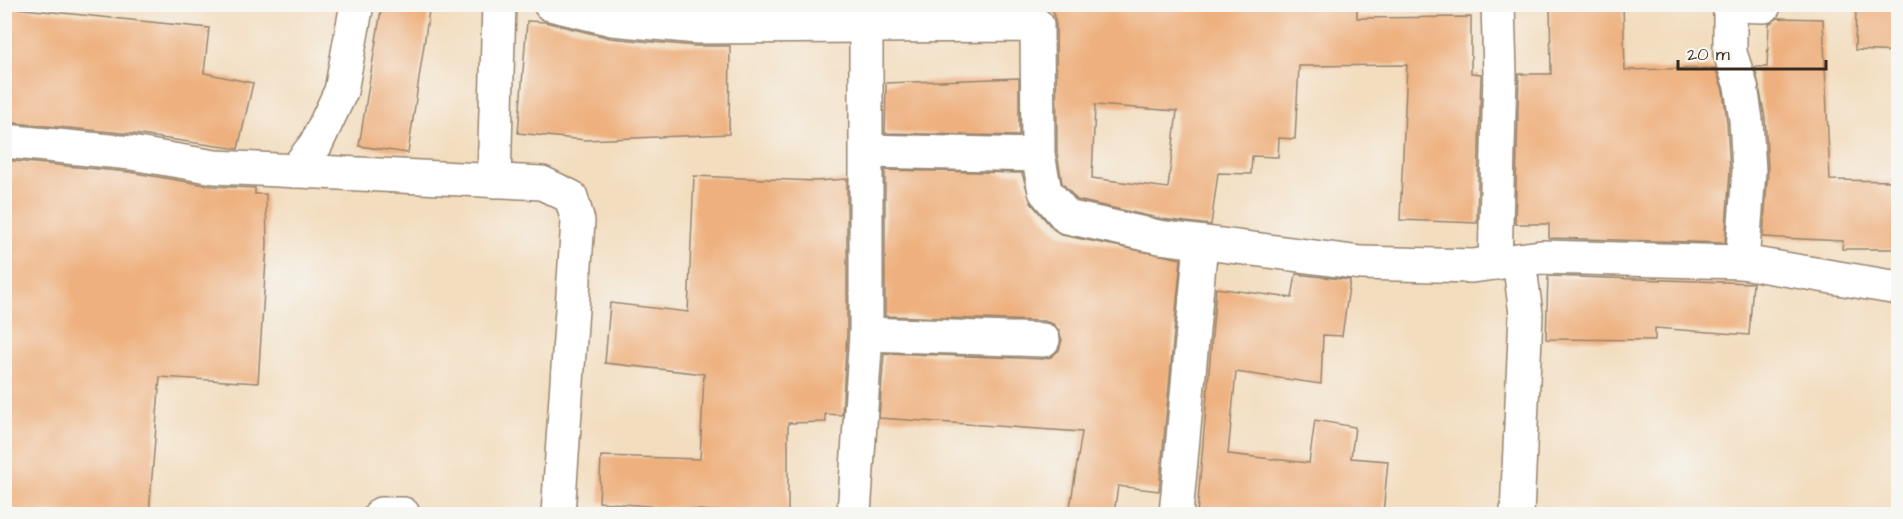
<svg xmlns="http://www.w3.org/2000/svg" width="1903" height="519" font-family="'Architects Daughter',sans-serif">
	<style>
		.building { fill: #eeb07e; fill-rule: evenodd }
		.lines { fill: none; stroke-linecap: round; stroke-linejoin: round }
		.street-casing { stroke: #97846e; stroke-width: 36 }
		.street { stroke: #fff; stroke-width: 33 }
	</style>
	<rect width="100%" height="100%" fill="#f6f6f2"/>
	<filter id="ink" filterUnits="userSpaceOnUse"><feTurbulence type="fractalNoise" baseFrequency=".0167" numOctaves="2"/><feDisplacementMap in="SourceGraphic" scale="12" xChannelSelector="R" yChannelSelector="G"/><feConvolveMatrix kernelMatrix="1 2 1 2 8 2 1 2 1" color-interpolation-filters="sRGB"/></filter>
	<filter id="wash" filterUnits="userSpaceOnUse"><feTurbulence type="fractalNoise" baseFrequency=".008" numOctaves="4" result="noise"/><feDisplacementMap in="SourceGraphic" scale="24" xChannelSelector="R" yChannelSelector="G"/><feGaussianBlur stdDeviation="1.35" result="paint"/><feColorMatrix in="noise" values="0 0 0 0 0 0 0 0 0 0 0 0 0 0 0 0 0 1.4 0 .05"/><feComposite in="paint" operator="in"/></filter>
	<g filter="url(#wash)">
		<rect width="100%" height="100%" fill="#f3ddbf"/>
		<g id="blocks">
			<g class="building">
				<path d="M382,4H430L408,153L359,146Z"/>
				<path d="M1052,4H1357V18L1471,17V73L1481,74L1477,223L1400,220L1407,65L1299,66L1295,139L1279,138L1278,157L1252,156L1251,174L1218,173L1211,225L1162,219L1077,200L1062,183L1057,153L1056,25ZM1095,105L1177,111L1168,188L1092,178Z"/>
				<path d="M1550,4H1623L1625,70L1715,68L1723,90L1727,122L1730,171L1725,243L1549,238V224H1515L1519,74H1551Z"/>
				<path d="M1856,4H1899V52L1855,50Z"/>
				<path d="M4,7L209,28L204,73L253,83L238,149L133,134L4,122Z"/>
				<path d="M1778,18L1823,19L1830,180L1899,181V249H1842L1843,241L1763,237L1768,170L1765,117L1755,67H1767L1769,24Z"/>
				<path d="M527,21L545,22L610,38L695,46H730L729,134L585,140L518,133Z"/>
				<path d="M1019,78V136L885,133L886,83Z"/>
				<path d="M4,160L129,172L212,186L255,188V194H266L267,245L258,383L160,377L149,514L4,512Z"/>
				<path d="M885,170L1022,173L1031,203L1053,229L1062,235L1181,259L1159,491L1118,486L1114,514H1069L1082,432L879,418L884,353L1042,359L1051,357L1059,350L1062,340L1059,331L1053,324L1044,321L885,316Z"/>
				<path d="M694,176L816,181L847,179V333L842,415L825,414L826,422L788,423V514H723V512L599,502L601,456L700,459L704,374L605,363L610,303L688,312Z"/>
				<path d="M1296,274L1350,280L1342,336L1323,335L1321,384L1236,372L1228,454L1309,463L1315,420L1355,427L1351,458L1388,461L1383,514H1197L1216,288L1292,298Z"/>
				<path d="M1548,276L1753,283L1749,335L1655,328V340L1546,339Z"/>
			</g>
		</g>
	</g>
	<g filter="url(#ink)">
		<use href="#blocks" fill-opacity="0" stroke="#97846e" stroke-width="1.5"/>
		<g class="lines">
			<defs>
				<g id="street">
					<path d="M550,4L612,19L697,27L1037,25L1038,155L1045,191L1067,217L1159,237L1361,263L1472,266L1541,257L1742,262L1898,288"/>
					<path d="M1730,4V53L1741,86L1746,120L1749,171L1742,262"/>
					<path d="M1730,5L1764,6"/>
					<path d="M4,141L131,153L215,167L542,183L571,197L578,221L558,514"/>
					<path d="M867,151L1038,155"/>
					<path d="M295,171L316,144L341,91L357,4"/>
					<path d="M494,181L499,4"/>
					<path d="M1495,263L1500,74L1498,4"/>
					<path d="M866,334L1043,340"/>
					<path d="M381,514H403"/>
					<path d="M854,514L866,334V26"/>
					<path d="M1176,514L1201,243"/>
					<path d="M1517,514L1526,314L1519,260"/>
				</g>
			</defs>
			<use href="#street" class="street-casing"/>
			<use href="#street" class="street"/>
		</g>
	</g>
	<rect width="1903" height="519" fill="none" stroke="#f6f6f2" stroke-width="24"/>
	<path d="M1678 60v9h148v-9" fill="none" stroke="#3b2a1e" stroke-width="3"/>
	<text x="1687" y="60" font-size="18" fill="#3b2a1e" stroke="#f6f6f2" stroke-width="4.5" paint-order="stroke">20 m</text>
</svg>
